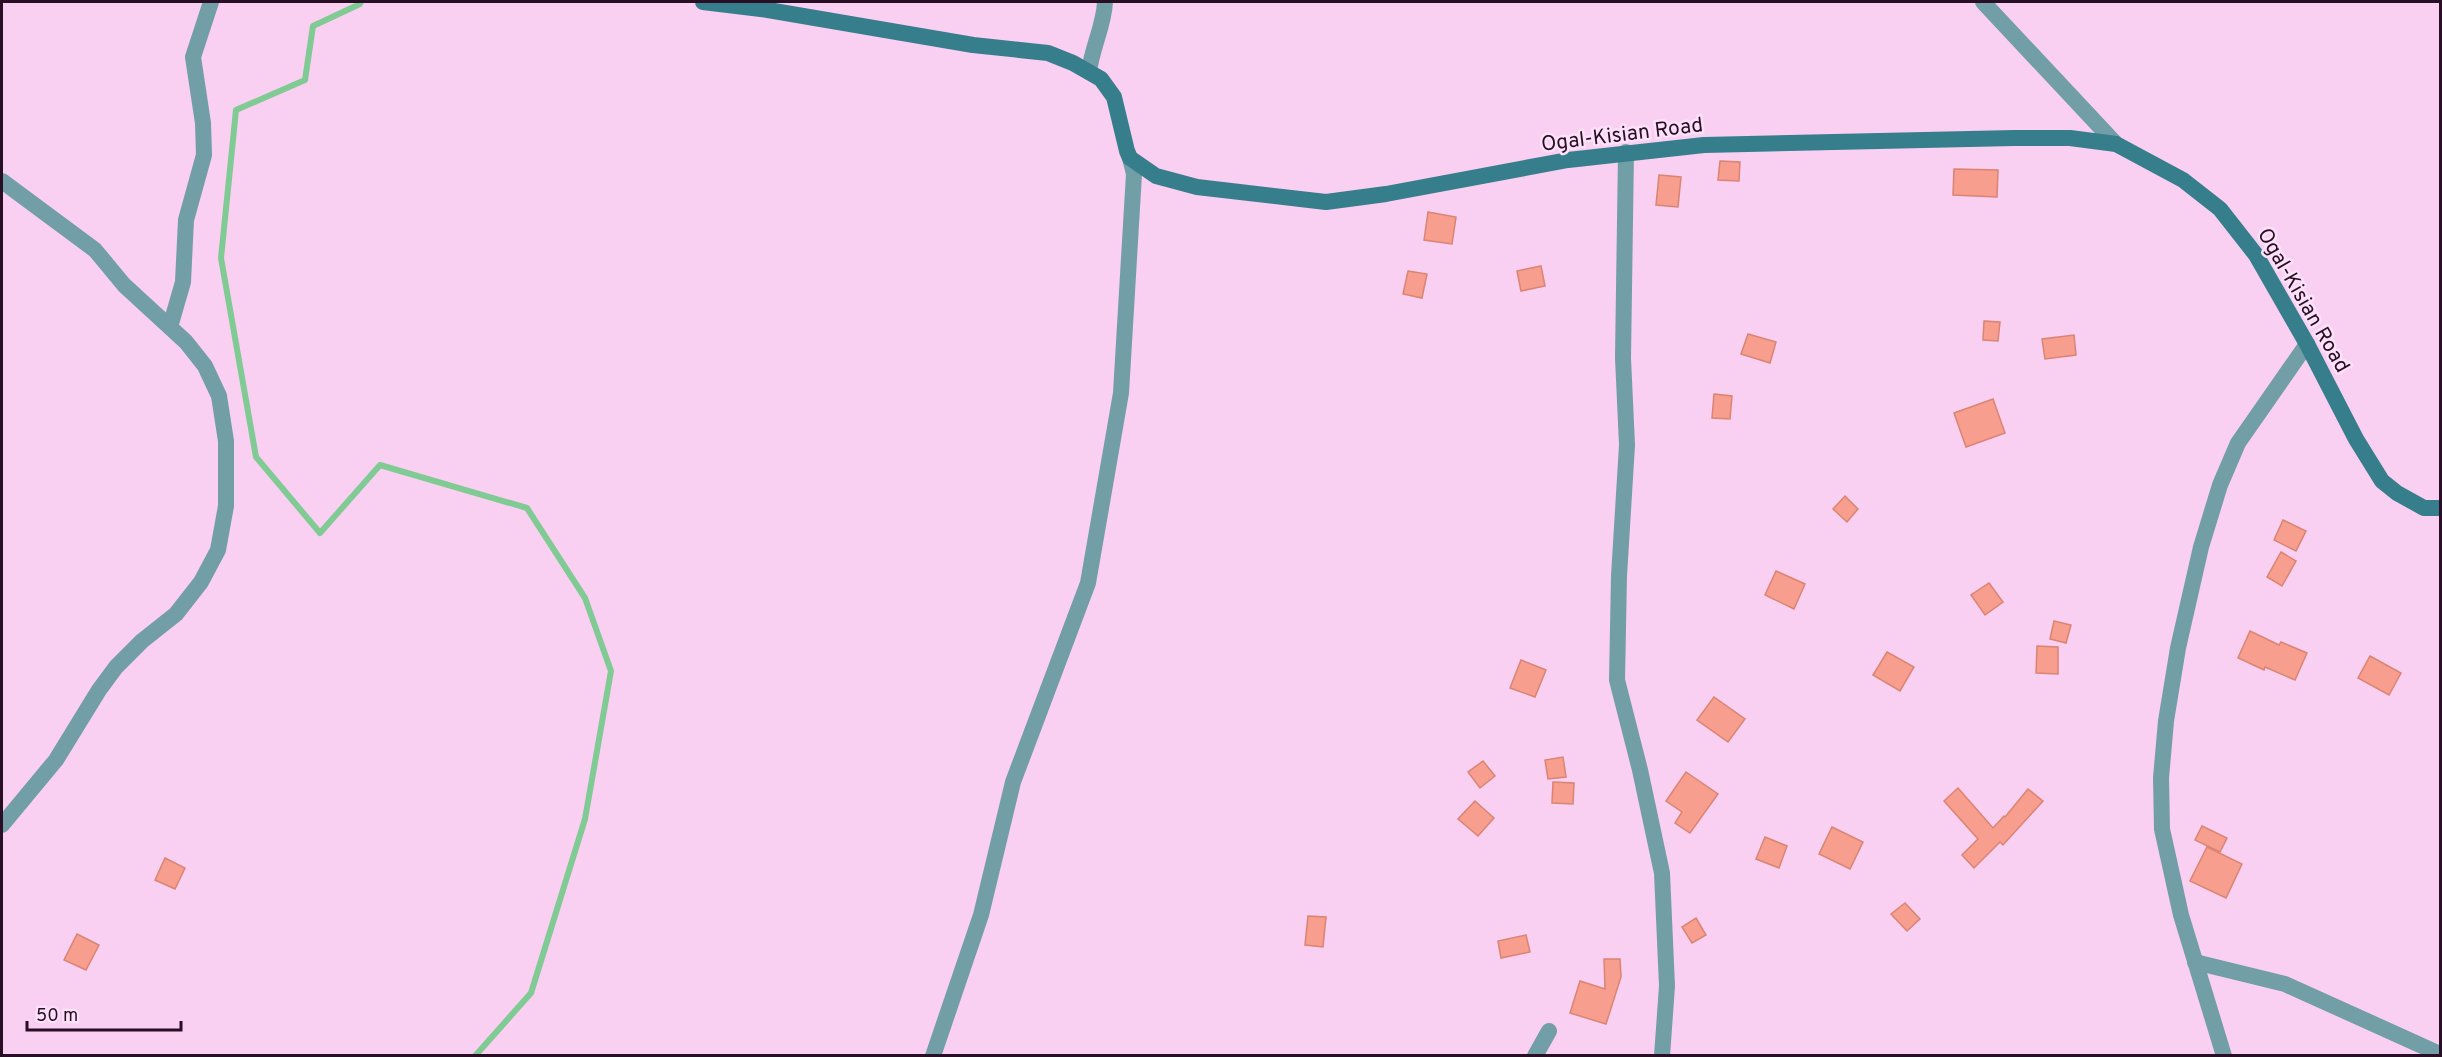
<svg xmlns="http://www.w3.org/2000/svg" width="2442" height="1057" font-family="Overpass,sans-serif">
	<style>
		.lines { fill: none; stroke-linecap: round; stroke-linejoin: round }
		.stream { stroke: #80ca93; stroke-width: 6 }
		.building { fill: #f79e8e; stroke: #da8474; stroke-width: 1.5 }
		.minor { stroke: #729ea7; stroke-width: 16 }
		.secondary { stroke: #367e8b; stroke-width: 16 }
		.labels { text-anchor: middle; stroke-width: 5; stroke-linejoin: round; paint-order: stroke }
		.street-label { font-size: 21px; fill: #280f25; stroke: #fee1f9 }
	</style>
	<rect width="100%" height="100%" fill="#f9cff2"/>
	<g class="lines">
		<path class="stream" d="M361,2L360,4L313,26L305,80L236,110L221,258L256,457L320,533L380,465L527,508L585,598L611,671L585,819L531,993L475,1056"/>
	</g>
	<g class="building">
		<path d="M1720,161L1740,162L1739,181L1718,180Z"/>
		<path d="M1954,169L1998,170L1997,197L1953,195Z"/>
		<path d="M1659,175L1681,177L1678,207L1656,205Z"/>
		<path d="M1428,212L1456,217L1452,244L1424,240Z"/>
		<path d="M1541,266L1545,286L1521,291L1517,271Z"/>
		<path d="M1408,271L1427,274L1422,298L1403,294Z"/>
		<path d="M1984,321L2000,322L1998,341L1983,340Z"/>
		<path d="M1748,334L1776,342L1770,363L1741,354Z"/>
		<path d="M2074,335L2076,355L2045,359L2042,339Z"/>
		<path d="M1714,394L1732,396L1730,419L1712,418Z"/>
		<path d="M1993,399L2005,433L1966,447L1954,413Z"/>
		<path d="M1845,496L1858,509L1847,522L1833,509Z"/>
		<path d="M2283,520L2306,531L2296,551L2274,540Z"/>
		<path d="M2281,552L2296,561L2282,586L2267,577Z"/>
		<path d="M1776,571L1805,584L1794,609L1765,595Z"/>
		<path d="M1989,583L2003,602L1985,615L1971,595Z"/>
		<path d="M2054,621L2071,625L2066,643L2050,639Z"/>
		<path d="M2250,631L2279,645L2281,642L2307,653L2295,680L2265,667L2264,670L2238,658Z"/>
		<path d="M2037,646L2058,647V674L2036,673Z"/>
		<path d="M1887,652L1914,667L1900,691L1873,675Z"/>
		<path d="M2370,656L2401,673L2389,695L2358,678Z"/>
		<path d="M1521,660L1546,670L1535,697L1510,688Z"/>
		<path d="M1714,697L1745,719L1728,742L1697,720Z"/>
		<path d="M1563,757L1566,777L1548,779L1545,760Z"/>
		<path d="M1483,761L1495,776L1480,788L1468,772Z"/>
		<path d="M1686,772L1718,794L1690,833L1675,823L1682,812L1666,801Z"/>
		<path d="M1553,782L1574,783L1573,804L1552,803Z"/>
		<path d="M1958,788L1993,828L2004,816L2005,817L2028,789L2043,801L2003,845L2000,842L1974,868L1962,855L1978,839L1944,801Z"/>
		<path d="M1475,801L1494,818L1478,836L1458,819Z"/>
		<path d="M2202,826L2227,838L2220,852L2195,840Z"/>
		<path d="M1832,827L1863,842L1850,869L1819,854Z"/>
		<path d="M1765,837L1787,846L1779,868L1756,859Z"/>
		<path d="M2207,847L2242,864L2226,898L2190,881Z"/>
		<path d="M165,858L185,868L175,889L155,880Z"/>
		<path d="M1905,903L1920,919L1907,931L1891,914Z"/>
		<path d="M1308,916L1326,917L1323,947L1305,945Z"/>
		<path d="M1696,918L1706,935L1692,943L1682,927Z"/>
		<path d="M77,934L99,945L86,970L64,960Z"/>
		<path d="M1526,935L1530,952L1501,958L1498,941Z"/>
		<path d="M1604,959H1620L1621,977L1606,1024L1570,1013L1580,981L1605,989Z"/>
	</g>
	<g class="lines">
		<g class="minor">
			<path d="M1983,2L2116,144"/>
			<path d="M1089,72C1092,47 1104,26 1105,2"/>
			<path d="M1626,152L1623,358L1627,445L1619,576L1617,680L1640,770L1662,873L1667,986L1662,1056"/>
			<path d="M2,181L95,250L124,285L186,342L205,366L219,396L226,441V506L218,550L201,582L176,614L142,641L116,667L99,690L56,760L2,825"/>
			<path d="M170,327L183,282L186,220L204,155L203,123L193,57L211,2"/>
			<path d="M2195,962L2285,984L2440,1054"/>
			<path d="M933,1056L981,915L1013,782L1088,583L1121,393L1134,174L1130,158"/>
			<path d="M1535,1056L1549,1031"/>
			<path d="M2224,1056L2181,915L2162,829L2161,778L2166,721L2178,648L2201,547L2220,485L2238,443L2307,344"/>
		</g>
		<path class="secondary" d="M703,2L768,10L973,45L1048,53L1073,63L1101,79L1114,97L1127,151L1130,158L1156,176L1197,187L1326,202L1386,194L1568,160L1704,145L2014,138H2070L2116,144L2183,180L2220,209L2256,255L2307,344L2356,439L2382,481L2397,493L2424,508H2440"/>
	</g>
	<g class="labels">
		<g class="street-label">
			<text transform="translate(1622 134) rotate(-7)" y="7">Ogal-Kisian Road</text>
			<text transform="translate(2304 300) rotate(60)" y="7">Ogal-Kisian Road</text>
		</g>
	</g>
	<rect width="2442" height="1057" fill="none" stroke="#280f25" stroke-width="6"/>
	<path d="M27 1021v9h154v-9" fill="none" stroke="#280f25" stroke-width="3"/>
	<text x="36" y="1021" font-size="18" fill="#280f25" stroke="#fee1f9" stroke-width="4.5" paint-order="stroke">50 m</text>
</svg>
